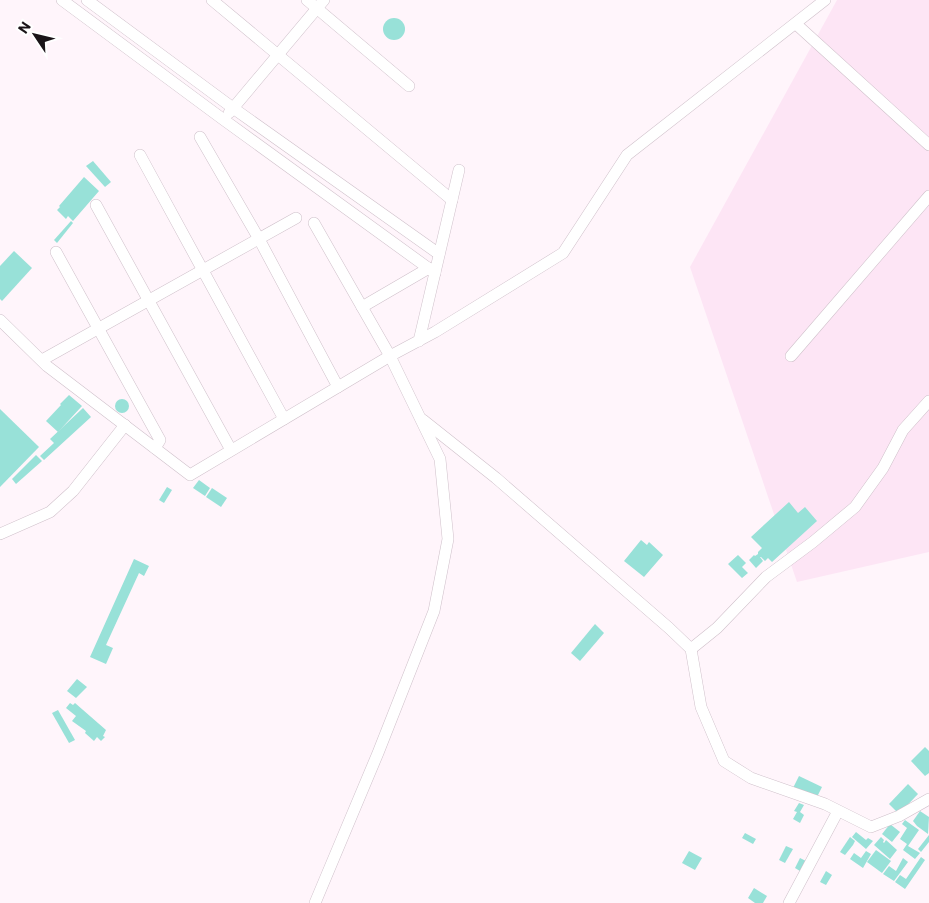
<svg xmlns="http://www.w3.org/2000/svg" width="929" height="903" font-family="Commissioner,sans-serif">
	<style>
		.built { fill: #fde5f5 }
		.building { fill: #98e1d8 }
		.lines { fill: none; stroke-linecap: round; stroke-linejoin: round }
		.minor-casing { stroke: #cfc0ca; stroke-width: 12 }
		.minor { stroke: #fff; stroke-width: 11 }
	</style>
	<rect width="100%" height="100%" fill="#fff5fb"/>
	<path class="built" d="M837,0H929V552L797,582L690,267Z"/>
	<g class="building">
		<circle cx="394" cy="29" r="11"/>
		<path d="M93,161L111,182L105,187L86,166Z"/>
		<path d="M84,177L99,191L73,221L68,216L66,219L57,210L60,207L59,206Z"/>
		<path d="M71,221L73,223L57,243L54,240Z"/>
		<path d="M14,251L32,268L2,301L0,299V266Z"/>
		<path d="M69,395L82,406L58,432L46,421L61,405L60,404Z"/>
		<circle cx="122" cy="406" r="7"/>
		<path d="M83,408L91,417L44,460L40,456L54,443L50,439Z"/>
		<path d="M0,409L39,447L0,487Z"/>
		<path d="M36,455L42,461L16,484L12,479Z"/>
		<path d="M199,480L210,488L205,496L193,488Z"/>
		<path d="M167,487L172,490L164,503L159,500Z"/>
		<path d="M212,488L227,498L221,507L206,497Z"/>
		<path d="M789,502L798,513L805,507L817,521L772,562L768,558L765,561L761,557H760L763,561L756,568L749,560L754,555L755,556L758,554V552L762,548L751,537Z"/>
		<path d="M641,540L647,545L649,542L663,555L644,577L624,561Z"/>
		<path d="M738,555L746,563L742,567L748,573L742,578L728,564Z"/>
		<path d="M134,559L149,566L144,576L139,573L106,645L113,648L106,664L90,657Z"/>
		<path d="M595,624L604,633L580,661L571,653Z"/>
		<path d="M77,679L87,687L76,698L67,691Z"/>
		<path d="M70,703L73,705L75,703L106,730L103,736L105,737L101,741L97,737L94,741L85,733L86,731L72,721L76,716L66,708Z"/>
		<path d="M58,710L75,740L69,743L52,713Z"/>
		<path d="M925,747L929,751V773L925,776L911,761Z"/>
		<path d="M799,776L822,787L816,799L793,788Z"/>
		<path d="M908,784L918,794L899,814L889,804Z"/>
		<path d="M799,803L804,805L800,812L804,815L800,823L793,819L797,812L794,811Z"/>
		<path d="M920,811L929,817L928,834L917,826L913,821Z"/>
		<path d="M905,820L919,830L908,846L920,853L915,859L903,850L907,844L900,839L907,828L902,824Z"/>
		<path d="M890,824L900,832L892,842L882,834Z"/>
		<path d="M856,832L866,840L868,838L873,841L866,849L852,837Z"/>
		<path d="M745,833L756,839L753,844L742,838Z"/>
		<path d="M929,835V842L921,852L918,849Z"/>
		<path d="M850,837L855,841L853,845L845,855L840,852Z"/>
		<path d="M881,837L884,840L883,842L884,843L886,840L897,850L890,859L874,845Z"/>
		<path d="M786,846L793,849L785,863L779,860Z"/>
		<path d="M876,850L891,861L882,873L867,862Z"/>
		<path d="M689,851L702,858L695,870L682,863Z"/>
		<path d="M866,851L871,854L863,868L850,859L854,853L861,858Z"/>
		<path d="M921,857L925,860L905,889L895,882L900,875L906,879Z"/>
		<path d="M800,858L806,861L800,871L795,868Z"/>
		<path d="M903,858L908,862L894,881L883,874L889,866L896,871Z"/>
		<path d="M826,871L832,875L826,885L820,882Z"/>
		<path d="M754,888L767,896L763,903H755L748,898Z"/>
	</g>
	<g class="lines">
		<defs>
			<g id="minor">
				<path d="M62,0L224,120L435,273"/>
				<path d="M87,0L233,108L439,254"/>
				<path d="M212,0L452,200"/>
				<path d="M307,0L409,86"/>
				<path d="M796,24L929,145"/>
				<path d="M229,113L324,0"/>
				<path d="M200,137L259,239L338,387"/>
				<path d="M140,155L284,419"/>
				<path d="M96,205L231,450"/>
				<path d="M314,223L390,356L440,459L448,539L434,611L378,753L315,903"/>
				<path d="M56,252L160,440L155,448"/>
				<path d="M362,307L429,268"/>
				<path d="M0,320L47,366L190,475L390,356L435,332L563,253L627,155L825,0"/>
				<path d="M419,341L459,170"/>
				<path d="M791,356L929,196"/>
				<path d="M42,360L296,218"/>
				<path d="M423,420L496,478L669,628L691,649L701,707L724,761L751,778L825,804L871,827L899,816L929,799"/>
				<path d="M0,534L50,512L73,491L125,425"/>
				<path d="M691,649L717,628L766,577L813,542L855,507L883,468L903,430L929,401"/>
				<path d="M789,903L838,811"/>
			</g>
		</defs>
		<use href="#minor" class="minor-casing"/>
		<use href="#minor" class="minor"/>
	</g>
	<g transform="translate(35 35) rotate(305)" stroke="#ffffff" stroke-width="4" paint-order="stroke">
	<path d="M0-4L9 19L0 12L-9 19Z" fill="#1a1418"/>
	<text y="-8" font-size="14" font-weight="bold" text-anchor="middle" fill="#1a1418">N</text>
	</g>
</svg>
